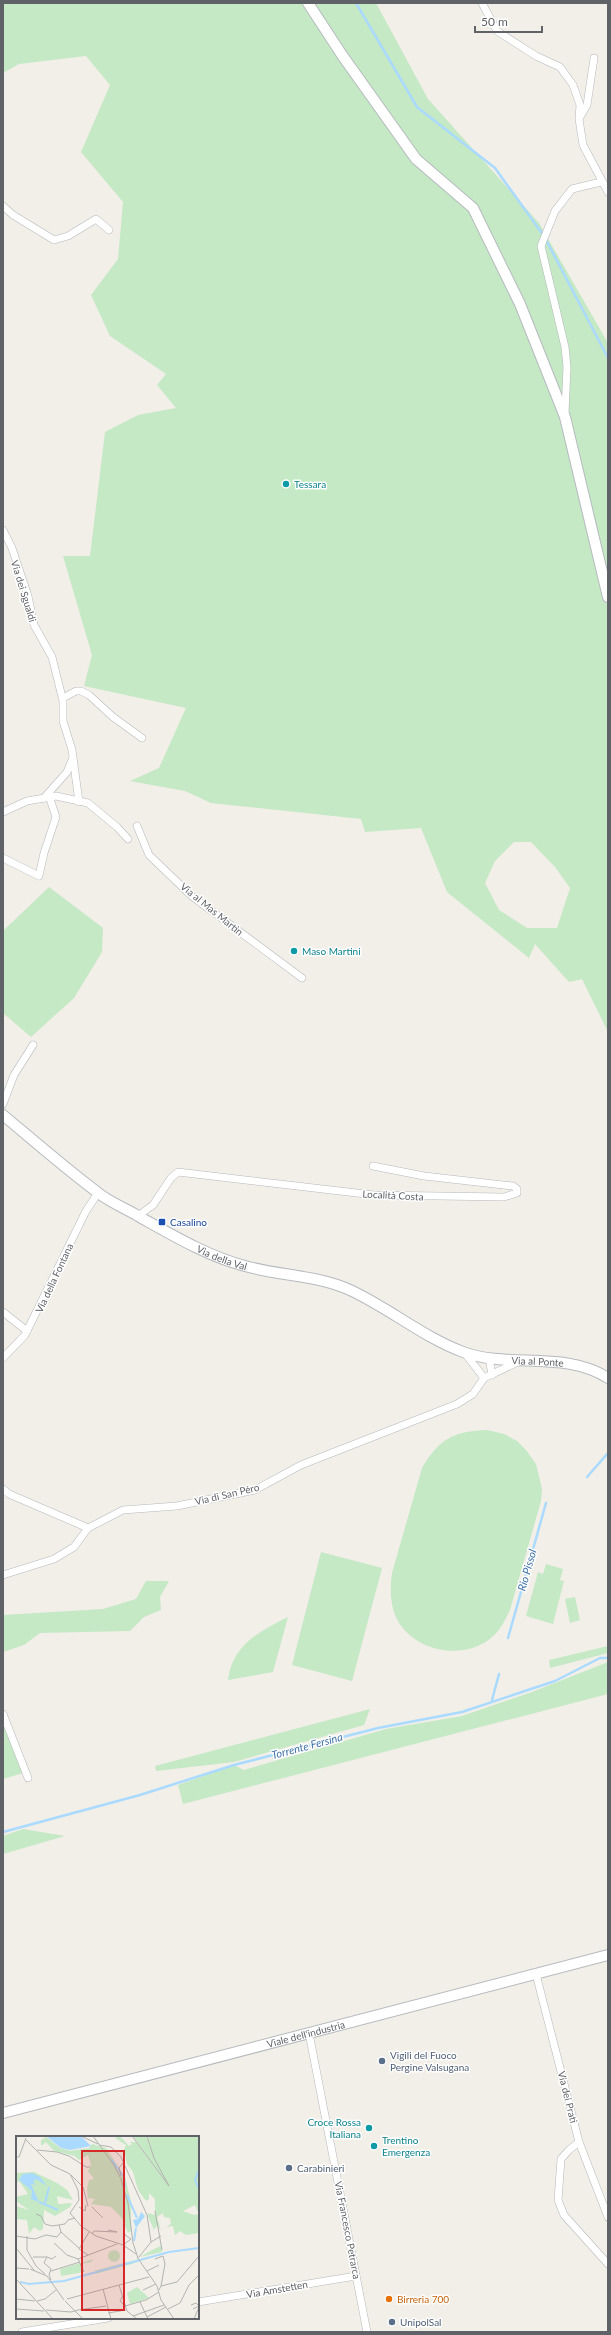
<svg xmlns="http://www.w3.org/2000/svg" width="611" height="2335" font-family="Lato,sans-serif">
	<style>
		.green { fill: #c5e8c5; fill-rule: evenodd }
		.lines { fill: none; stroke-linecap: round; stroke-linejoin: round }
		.stream { stroke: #aadaff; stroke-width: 2.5 }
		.street-casing { stroke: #b5b8bc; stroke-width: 8 }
		.secondary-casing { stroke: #b6babf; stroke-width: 12 }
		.street { stroke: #fff; stroke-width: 7 }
		.secondary { stroke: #fff; stroke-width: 10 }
		.culture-dot { fill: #0f9aa8; stroke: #fff; stroke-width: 1.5 }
		.transit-dot { fill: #1a4fb4; stroke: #fff; stroke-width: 1.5 }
		.service-dot { fill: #5c6f8a; stroke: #fff; stroke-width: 1.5 }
		.food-dot { fill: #e8710a; stroke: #fff; stroke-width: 1.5 }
		.labels { text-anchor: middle; stroke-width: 3; stroke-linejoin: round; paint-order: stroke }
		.culture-label { font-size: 10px; fill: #0d838f; stroke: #fff; text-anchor: start }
		.street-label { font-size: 10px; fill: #5f6368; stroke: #fff }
		.transit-label { font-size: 10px; fill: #164399; stroke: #fff; text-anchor: start }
		.service-label { font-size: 10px; fill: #4e5e75; stroke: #fff; text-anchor: start }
		.food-label { font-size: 10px; fill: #c56008; stroke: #fff; text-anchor: start }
		.water-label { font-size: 11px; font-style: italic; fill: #4174aa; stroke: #fff }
		.inset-river { fill: none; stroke: #aadaff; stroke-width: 2 }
		.inset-road { fill: none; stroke: #b3b3b1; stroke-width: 1 }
		.view { fill: #d62828; fill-opacity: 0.15; stroke: #d62828; stroke-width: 2 }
		.inset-edge { fill: none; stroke: #5f6368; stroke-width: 2 }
	</style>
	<rect width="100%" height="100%" fill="#f1efe8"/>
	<g class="green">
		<path d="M3,3H376L428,99L539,223L608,343V1032L582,979L569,982L535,944L529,958L447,892L421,828L365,832L361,819L211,803L185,791L130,781L159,768L186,708L84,686L92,655L63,556H90L105,432L138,415L176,408L157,385L166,374L110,336L91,295L118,259L123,202L81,152L110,85L86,56L19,64L3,73ZM514,842H531L555,867L570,888L557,928H527L499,910L485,883L495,861Z"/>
		<path d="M49,887L103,928L102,952L74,998L31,1037L3,1013V931Z"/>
		<path d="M487,1430L504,1434L517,1441L526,1450L536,1464L542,1489L541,1501L510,1610C505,1620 500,1631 491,1638C462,1662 410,1651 395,1615C390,1602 390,1587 392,1573L422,1468C439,1439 454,1431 487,1430Z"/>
		<path d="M321,1552L382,1568L352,1681L292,1665Z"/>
		<path d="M546,1564L563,1569L560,1580L564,1581L553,1624L526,1616L538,1572L543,1574Z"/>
		<path d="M146,1581H169L160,1597L161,1610L144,1617L130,1631L40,1633L24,1645L3,1652V1615L103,1609L136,1599Z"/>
		<path d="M575,1597L580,1620L570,1623L565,1599Z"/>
		<path d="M288,1617L273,1672L228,1680C232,1645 260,1631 288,1617Z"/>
		<path d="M608,1646V1653L550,1668L549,1660Z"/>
		<path d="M608,1662V1694L183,1804L178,1785L234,1765L244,1770L386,1729L462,1716L532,1692Z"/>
		<path d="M370,1709L364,1725L234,1762L156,1771L155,1766Z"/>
		<path d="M3,1720L23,1773L3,1779Z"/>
		<path d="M23,1829L65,1836L3,1854V1836Z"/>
	</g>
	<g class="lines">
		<g class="stream">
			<path d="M356,3L417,107L495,168L544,236L608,358"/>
			<path d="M587,1477L608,1453"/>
			<path d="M508,1638L546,1503"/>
			<path d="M492,1700L499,1674"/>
			<path d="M3,1832L140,1795L234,1765L378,1728L462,1712L555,1681L600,1658H608"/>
		</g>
		<defs>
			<g id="street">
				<path d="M482,3L497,31L536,56L560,67L573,85L580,105L579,119L583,145L608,192"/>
				<path d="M580,117L587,105L594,58"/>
				<path d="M3,206L13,215L54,240L68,236L96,219L109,230"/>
				<path d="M565,413L567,367L565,347L541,246L555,211L572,189L601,182"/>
				<path d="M3,530L12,548L28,596L34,625L52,657L63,701V721L72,750L79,802"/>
				<path d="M63,698L76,691H81L89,695L113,717L142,738"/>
				<path d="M44,798L67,772L72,760"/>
				<path d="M3,812L27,801L56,796L88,803L117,827L128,839"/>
				<path d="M137,826L149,855L173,878L193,897L302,978"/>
				<path d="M3,858L39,876L44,853L56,817L50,799"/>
				<path d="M3,1104L14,1075L33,1045"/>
				<path d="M138,1216L153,1205L171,1178L178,1172L374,1195L504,1197L517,1193V1189L513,1186L424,1176L373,1166"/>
				<path d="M3,1312L27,1331"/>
				<path d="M464,1352L484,1378"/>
				<path d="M3,1358L25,1335L86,1211L98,1193"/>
				<path d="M489,1358L492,1375"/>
				<path d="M484,1378L520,1361"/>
				<path d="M3,1489L9,1494L88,1528"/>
				<path d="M3,1575L54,1559L74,1547L88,1528L123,1510L177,1506L255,1490L301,1465L457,1404L473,1394L484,1378"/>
				<path d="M3,1714L28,1778"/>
				<path d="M536,1974L579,2142L608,2217"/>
				<path d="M309,2033L367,2332"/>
				<path d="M579,2142L569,2150L561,2159L558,2200L564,2215L608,2264"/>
				<path d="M198,2302L356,2276"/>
				<path d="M22,2332L108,2318"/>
			</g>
			<g id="secondary">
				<path d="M308,3L342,55L416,159L473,208L520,304L565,417L608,597"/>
				<path id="s1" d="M3,1115C34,1141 65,1168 97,1192C109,1202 125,1208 138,1216C172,1235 207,1256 245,1266C280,1276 317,1275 350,1290C389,1308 423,1337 463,1352C510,1369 564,1350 608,1378"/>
				<path id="s2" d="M3,2113L608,1955"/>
			</g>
		</defs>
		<use href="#street" class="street-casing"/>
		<use href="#secondary" class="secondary-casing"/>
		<use href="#street" class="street"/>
		<use href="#secondary" class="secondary"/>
	</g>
	<g class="culture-dot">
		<circle cx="286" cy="484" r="4"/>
		<circle cx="294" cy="951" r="4"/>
		<circle cx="369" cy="2128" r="4"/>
		<circle cx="374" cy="2146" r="4"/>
	</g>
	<rect class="transit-dot" x="158" y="1218" width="8" height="8" rx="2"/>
	<g class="service-dot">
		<circle cx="382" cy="2061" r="4"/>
		<circle cx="289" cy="2168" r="4"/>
		<circle cx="392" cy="2322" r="4"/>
	</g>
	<circle class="food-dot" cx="389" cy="2299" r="4"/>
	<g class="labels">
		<g class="culture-label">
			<text x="294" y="488">Tessara</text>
			<text x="302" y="955">Maso Martini</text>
			<text x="361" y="2126" text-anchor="end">Croce Rossa<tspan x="361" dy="12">Italiana</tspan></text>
			<text x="382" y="2144">Trentino<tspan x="382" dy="12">Emergenza</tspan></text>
		</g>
		<g class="street-label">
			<text transform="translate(24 591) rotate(73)" y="4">Via dei Sgualdi</text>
			<text transform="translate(212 909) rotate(39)" y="4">Via al Mas Martin</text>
			<text transform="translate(393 1195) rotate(3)" y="4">Località Costa</text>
			<text dy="4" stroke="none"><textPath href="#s1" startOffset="263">Via della Val</textPath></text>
			<text transform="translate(54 1278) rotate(-65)" y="4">Via della Fontana</text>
			<text dy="4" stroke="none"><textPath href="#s1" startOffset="600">Via al Ponte</textPath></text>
			<text transform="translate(227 1494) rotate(-13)" y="4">Via di San Péro</text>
			<text dy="4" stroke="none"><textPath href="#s2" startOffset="313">Viale dell'industria</textPath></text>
			<text transform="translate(568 2097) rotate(76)" y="4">Via dei Prati</text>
			<text transform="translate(348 2230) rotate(79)" y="4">Via Francesco Petrarca</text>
			<text transform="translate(277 2289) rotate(-10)" y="4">Via Amstetten</text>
		</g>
		<g class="transit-label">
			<text x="170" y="1226">Casalino</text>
		</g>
		<g class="service-label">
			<text x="390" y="2059">Vigili del Fuoco<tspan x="390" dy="12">Pergine Valsugana</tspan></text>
			<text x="297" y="2172">Carabinieri</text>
			<text x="400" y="2326">UnipolSal</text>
		</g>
		<g class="food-label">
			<text x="397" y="2303">Birreria 700</text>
		</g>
		<g class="water-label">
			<text transform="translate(527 1570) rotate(-74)" y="4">Rio Pissol</text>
			<text transform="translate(307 1746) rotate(-15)" y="4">Torrente Fersina</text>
		</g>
	</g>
	<g transform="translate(16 2136)">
		<rect width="183" height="183" fill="#f1efe8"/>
		<path d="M104,0L113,10L116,8L114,6H120L144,39L151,48L117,0H131L138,22L153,51L138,22L132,0H183L182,76L179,69L167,75L178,79L183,78V97L170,99L164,95L159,99L157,90L150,91L155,88L154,82L148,81L147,77L141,81L145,95L141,89L138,94L132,80V77L139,79V63L133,57V63L130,65L122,54L117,36L111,28L108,13L110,9L99,2ZM30,1L44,12L54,15L73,12L76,8L90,12L109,41L115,66V95L112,97L106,82L95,71L75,68L79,63L72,62L71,53L73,44L78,43L72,35L75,29L72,19L63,24L59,20L38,15L30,6L25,10V4ZM18,36L41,47L51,54L57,64L41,60L42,68L56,67L54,71L39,80L28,74L27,93L24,95L18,91L13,98L11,84L0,83V70L13,74L0,65V61L12,58L3,45L0,47V37ZM145,110L146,116L124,121L136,114ZM92 120a6 6 0 1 1 12 0a6 6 0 1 1-12 0ZM78,123L75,126L65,128L68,136L45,140L44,133ZM120,124L108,128L123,126L79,138L81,135H77ZM121,151L133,162L114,168L111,157Z" fill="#c5e8c5"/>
		<path d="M30,0L66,1L75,10L54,14L45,12ZM16,37L24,41L31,50L20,43L17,46L20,49L15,48L23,66L15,63L16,55L3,44L7,38ZM125,76L129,80L120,92L117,84L122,83Z" fill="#aadaff"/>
		<path class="inset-river" d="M95,23L108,41L109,52M183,34L179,44L183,53M111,59L121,82M23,66L42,74M29,67L33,51M118,105L120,92M4,146L13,148L48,145L153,116L183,112"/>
		<path class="inset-road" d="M65,0L82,8M77,0L98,29L105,43L112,67L117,107L122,122M116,0L153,50L138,22L131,0M10,4L35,29L54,38L62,54L63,64L54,77L65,90L80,100L107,109L120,118M83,9L95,11L105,21L131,79L135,106M21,14L41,16L53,20L70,31H74M0,21H3L10,2M55,39L67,51L72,70M105,40L103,32L107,27M63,71L69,75L70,69M76,71L87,82M139,75L146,114M20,78L25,80L29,88L36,90L49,88L52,84L59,82M45,96L63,112M76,98L78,95L101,96L92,94M0,100L19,103L30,99L41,101L45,96L43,89M11,100V114L20,130L29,138M38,107L51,119L62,123L101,108M107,109L115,103L109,99L108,94M0,112L18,134M72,119L63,113L73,96M17,121H31M121,121L141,150L145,164L158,183M123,121L135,106L145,100M62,123L68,136M139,123L147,120L149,128L145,150M0,132L13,133M14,133L31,140L48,164M35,135L64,126M131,135L143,129M0,143L37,183M35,144L33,139L35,133L28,127L31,121L36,123L40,120M103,149L111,175L121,183M87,153L95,183M127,154L140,148M143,154L145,150L161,146L183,120M106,161L104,165L109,170L130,164L143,156M0,163L19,165M51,163L133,141M21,165L29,163L40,154M49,165L67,183M124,166L132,183M175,169L180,167L183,170L177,173M0,173L28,175M152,173L164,167L173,149L183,139M30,174L55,176L62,174M62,174L90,170M92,177L110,174M117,180L148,169M131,181L150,171M178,183L183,171"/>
		<path class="view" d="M66,15H108V174H66Z"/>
		<rect width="183" height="183" class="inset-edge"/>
	</g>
	<rect width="611" height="2335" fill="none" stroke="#5f6368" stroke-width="8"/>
	<path d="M475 26v6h67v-6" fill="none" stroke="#5f6368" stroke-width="2"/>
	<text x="481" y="26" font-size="12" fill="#5f6368" stroke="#ffffff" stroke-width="3" paint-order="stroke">50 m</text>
</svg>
